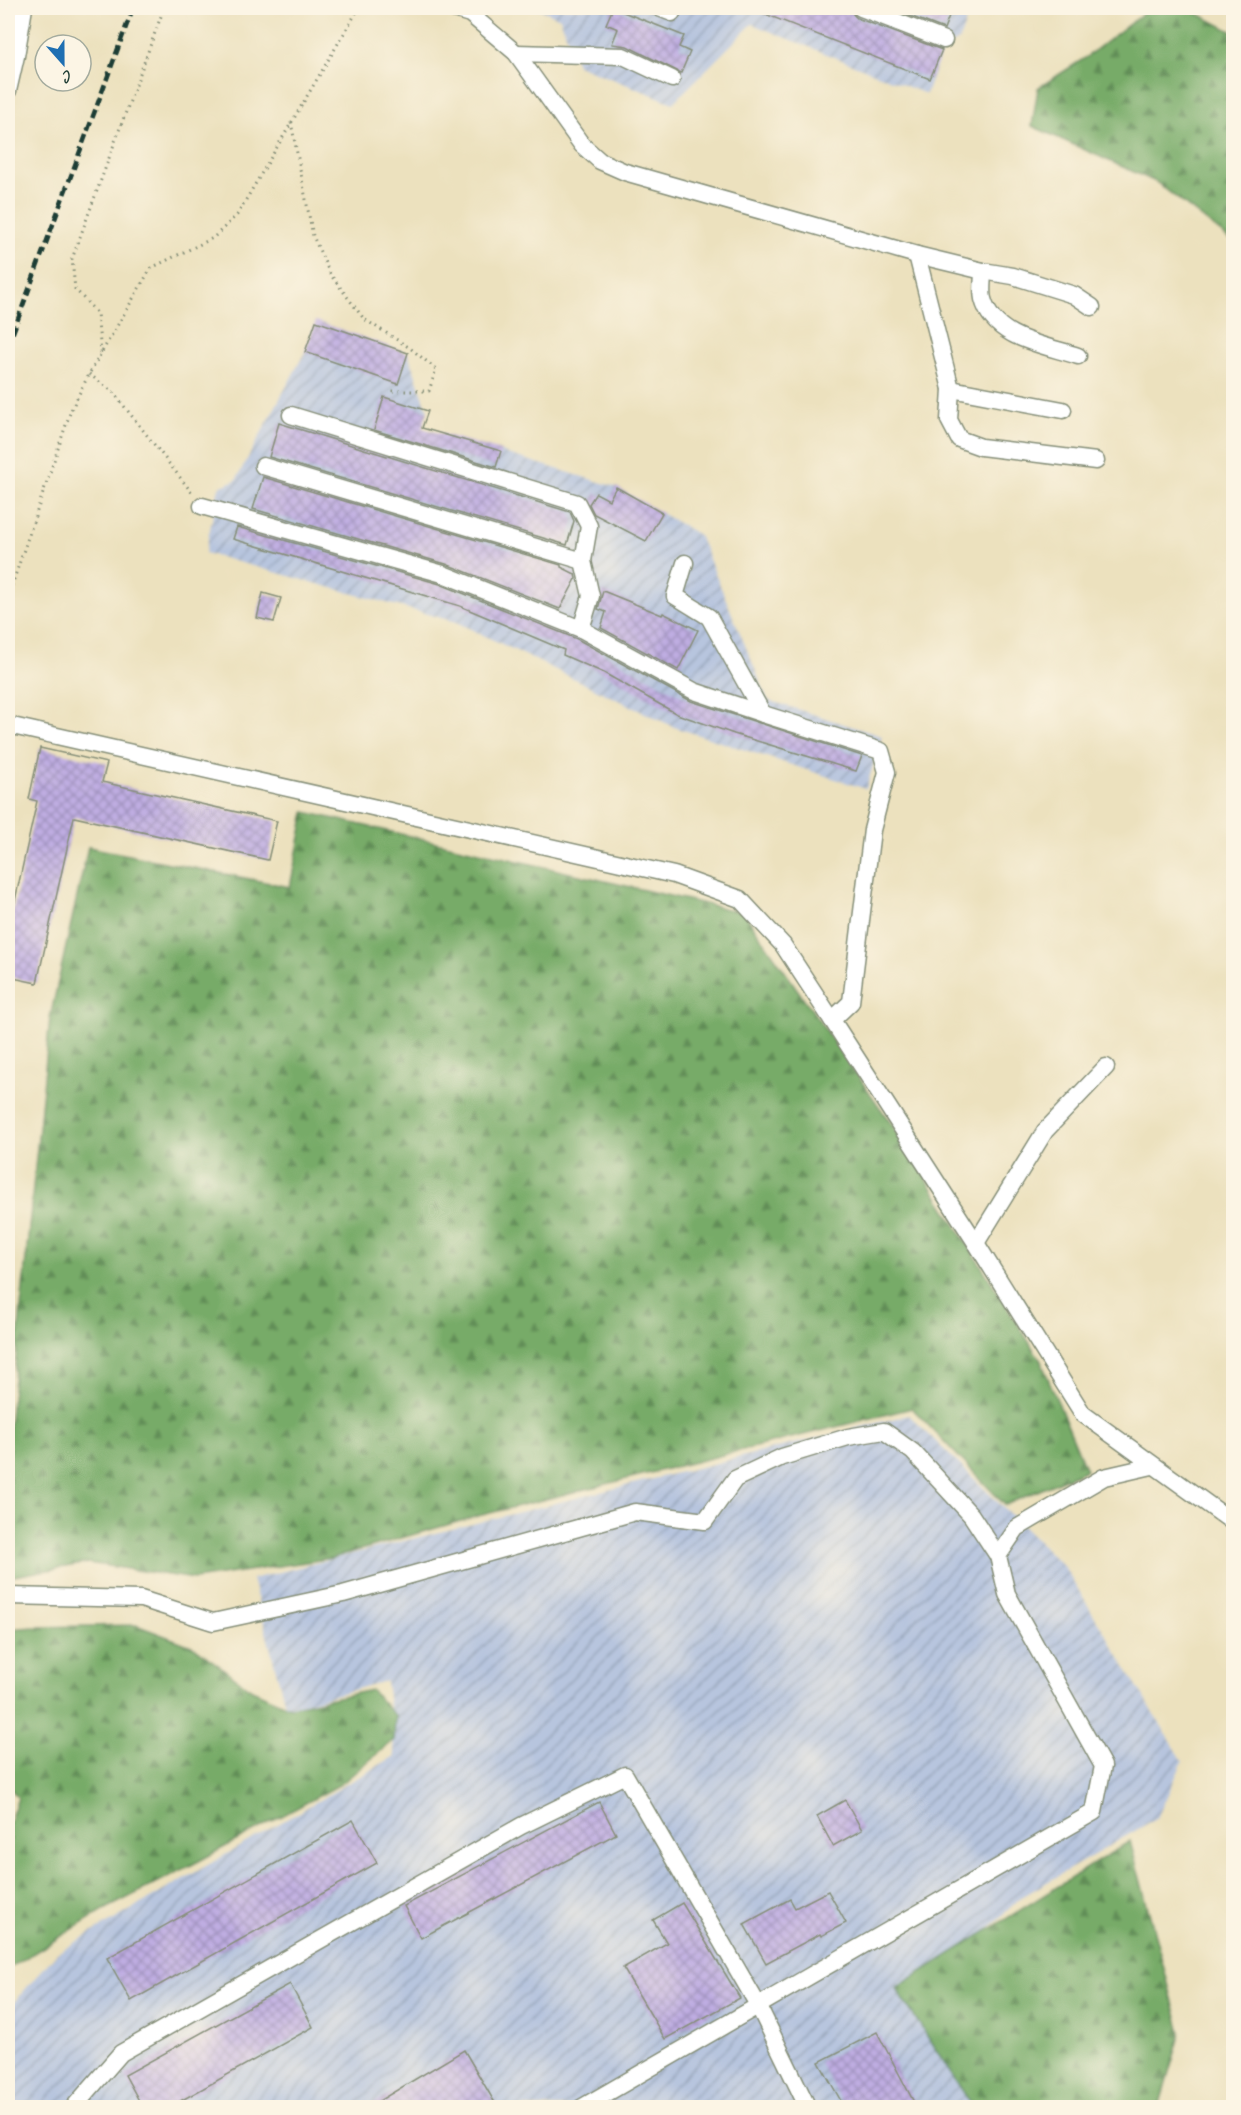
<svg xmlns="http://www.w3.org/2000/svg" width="1241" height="2115" font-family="Caveat,sans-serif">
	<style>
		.industrial { fill: url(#industrial-furrows) }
		.forest { fill: url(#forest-firs); stroke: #4b744e; stroke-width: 1.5 }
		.building { fill: url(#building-cross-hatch) }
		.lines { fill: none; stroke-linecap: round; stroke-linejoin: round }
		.minor-casing { stroke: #868f79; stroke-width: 19 }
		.path { stroke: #868f79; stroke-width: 3; stroke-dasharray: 1.5 4.5; stroke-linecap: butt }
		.minor { stroke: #fff; stroke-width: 16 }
		.rail { stroke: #1f3d34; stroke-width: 4.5; stroke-dasharray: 9 4.5; stroke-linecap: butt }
	</style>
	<defs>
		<pattern id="industrial-furrows" width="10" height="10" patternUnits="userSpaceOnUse" patternTransform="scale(1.5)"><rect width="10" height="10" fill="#b7c5de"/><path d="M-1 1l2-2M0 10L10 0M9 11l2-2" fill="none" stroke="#94a1b5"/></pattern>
		<pattern id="forest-firs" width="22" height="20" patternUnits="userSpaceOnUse" patternTransform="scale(1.5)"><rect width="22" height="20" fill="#77ab68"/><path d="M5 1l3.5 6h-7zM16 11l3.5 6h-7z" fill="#618c56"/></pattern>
		<pattern id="building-cross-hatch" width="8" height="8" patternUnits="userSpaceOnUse" patternTransform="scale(1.5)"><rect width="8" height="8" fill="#bfade2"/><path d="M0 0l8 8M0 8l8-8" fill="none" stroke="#9b8eb8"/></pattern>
	</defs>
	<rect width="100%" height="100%" fill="#fcf5e5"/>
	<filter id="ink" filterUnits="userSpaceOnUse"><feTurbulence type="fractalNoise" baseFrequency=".0167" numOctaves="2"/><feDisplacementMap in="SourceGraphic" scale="12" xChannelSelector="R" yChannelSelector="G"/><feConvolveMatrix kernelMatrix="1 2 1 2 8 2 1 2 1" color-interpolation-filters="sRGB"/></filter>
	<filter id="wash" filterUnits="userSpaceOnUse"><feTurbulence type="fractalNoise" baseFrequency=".008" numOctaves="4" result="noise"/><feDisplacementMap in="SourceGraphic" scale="24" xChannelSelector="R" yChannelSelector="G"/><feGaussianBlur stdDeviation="1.35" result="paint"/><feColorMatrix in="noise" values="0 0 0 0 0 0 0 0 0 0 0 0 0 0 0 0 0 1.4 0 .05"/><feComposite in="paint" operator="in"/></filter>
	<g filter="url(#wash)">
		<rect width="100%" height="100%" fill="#ece1be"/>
		<g class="industrial">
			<path d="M537,8H971L959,40L943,48L926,94L752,24L673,103L577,65L560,18Z"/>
			<path d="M316,321L408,353L428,411L422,428L616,487L699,535L768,700L882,736L866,789L674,727L456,622L205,553L219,487L236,480L305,352Z"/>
			<path d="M909,1415L1065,1568L1183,1761L1157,1818L1020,1898L911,2004L979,2107L8,2108V2009L57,1953L395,1756L386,1681L286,1708L252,1579Z"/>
		</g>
		<g class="forest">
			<path d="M1150,8H1187L1233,32V242L1156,182L1032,126L1038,88L1085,58Z"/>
			<path d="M305,812L744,913L897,1132L1041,1361L1086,1470L1005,1505L912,1408L478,1516L332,1558L195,1579L88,1563L8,1577V1437L50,1018L88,847L290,887Z"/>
			<path d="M136,1625L194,1647L252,1690L290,1707L371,1690L395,1716L394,1740L341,1784L199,1861L102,1911L8,1969V1826L18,1798L8,1785V1629L35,1627Z"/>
			<path d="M1130,1841L1181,2032L1159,2107H973L896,1988Z"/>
		</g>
		<g id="blocks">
			<g class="building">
				<path d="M613,8L684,36L679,47L690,52L681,73L627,46L612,44L618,29L606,24Z"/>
				<path d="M750,8H851L853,14L857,18L942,50L930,79Z"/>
				<path d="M889,8H952L944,29Z"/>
				<path d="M316,321L408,353L398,384L305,352Z"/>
				<path d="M384,397L428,411L422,428L501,451L496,467L374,430Z"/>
				<path d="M279,423L570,512L574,521L567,545L269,457Z"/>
				<path d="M263,477L561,565V567L575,574L576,579L560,609L446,564L253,509Z"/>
				<path d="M616,487L662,513L646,541L594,514L589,504L596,493L609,500Z"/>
				<path d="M237,527L440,584L577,639L691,701L862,756L856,771L734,734L677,714L604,673L563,655L564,650L460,606L233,539Z"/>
				<path d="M603,591L662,615L663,613L698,630L678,670L601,628L606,612L598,609Z"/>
				<path d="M263,593L281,598L274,622L257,618Z"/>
				<path d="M40,748L107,763L102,782L277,821L268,860L74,817L37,983L8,977V932L37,801L29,799Z"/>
				<path d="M845,1800L862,1830L833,1846L817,1816Z"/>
				<path d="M599,1802L616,1834L421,1938L404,1906Z"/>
				<path d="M353,1820L377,1863L131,2001L107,1958Z"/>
				<path d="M828,1891L846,1923L821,1936L820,1934L766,1963L744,1924L790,1899L795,1908Z"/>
				<path d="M682,1903L740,1998L665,2039L623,1968L667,1943L653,1920Z"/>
				<path d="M290,1984L313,2027L168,2108H143L125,2075Z"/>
				<path d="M877,2032L917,2108H845L819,2062Z"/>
				<path d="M464,2050L498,2108H367Z"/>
			</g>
		</g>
	</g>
	<g filter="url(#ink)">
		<use href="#blocks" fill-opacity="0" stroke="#868f79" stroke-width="1.5"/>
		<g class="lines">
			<defs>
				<g id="minor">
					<path d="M450,8L470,14L516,53L582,145L600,161L625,172L917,255L983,271L1013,276L1074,295L1092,307"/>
					<path d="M659,8L672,13"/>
					<path d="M861,8L944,40"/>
					<path d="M516,53L623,56L672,79"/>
					<path d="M8,91L16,56L24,8"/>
					<path d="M917,255L951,389L949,420L959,439L981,447L1096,461"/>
					<path d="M983,271C983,280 981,291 983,299C993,339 1045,345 1078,356"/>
					<path d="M951,389L1063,410"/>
					<path d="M291,415L577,503L589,526L583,561L591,596L581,629"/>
					<path d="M263,466L583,561"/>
					<path d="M202,506L443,574L581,629L694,691L763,714"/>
					<path d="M685,563L675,596L709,617L763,714L881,751L887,772L872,830L851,1002L832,1020L976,1243L1083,1414L1234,1523"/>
					<path d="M8,725L674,875L740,899L783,945L832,1020"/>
					<path d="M976,1243L1045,1131L1106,1067"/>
					<path d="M8,1596L141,1599L213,1622L343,1594L635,1512L705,1521L735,1479L782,1457L848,1437L884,1431L913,1452L971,1515L998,1556"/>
					<path d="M73,2108L121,2053L521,1826L625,1775L758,2005L808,2108"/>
					<path d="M581,2108L1094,1812L1103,1766L1007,1594L998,1556L1017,1528L1104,1477L1152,1466"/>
				</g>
			</defs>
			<use href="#minor" class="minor-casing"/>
			<g class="path">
				<path d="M291,122L313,236L330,274L364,319L410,348L436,369L429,391H388"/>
				<path d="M101,353L97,313L75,289L72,259L164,8"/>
				<path d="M89,374L113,392L193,494"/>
				<path d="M8,597L71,410L89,374L151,268L213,238L237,215L359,8"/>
			</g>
			<use href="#minor" class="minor"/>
			<path class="rail" d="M8,346L133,8"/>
		</g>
	</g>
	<rect width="1241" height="2115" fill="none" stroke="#fcf5e5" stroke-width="30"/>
	<g transform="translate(63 63) rotate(159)"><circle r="28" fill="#fcf5e5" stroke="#a4ab9e" stroke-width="1.5"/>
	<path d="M0-4.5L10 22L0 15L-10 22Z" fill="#1f6fb2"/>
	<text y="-9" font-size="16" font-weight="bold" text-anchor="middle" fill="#1f3d34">С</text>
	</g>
</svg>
